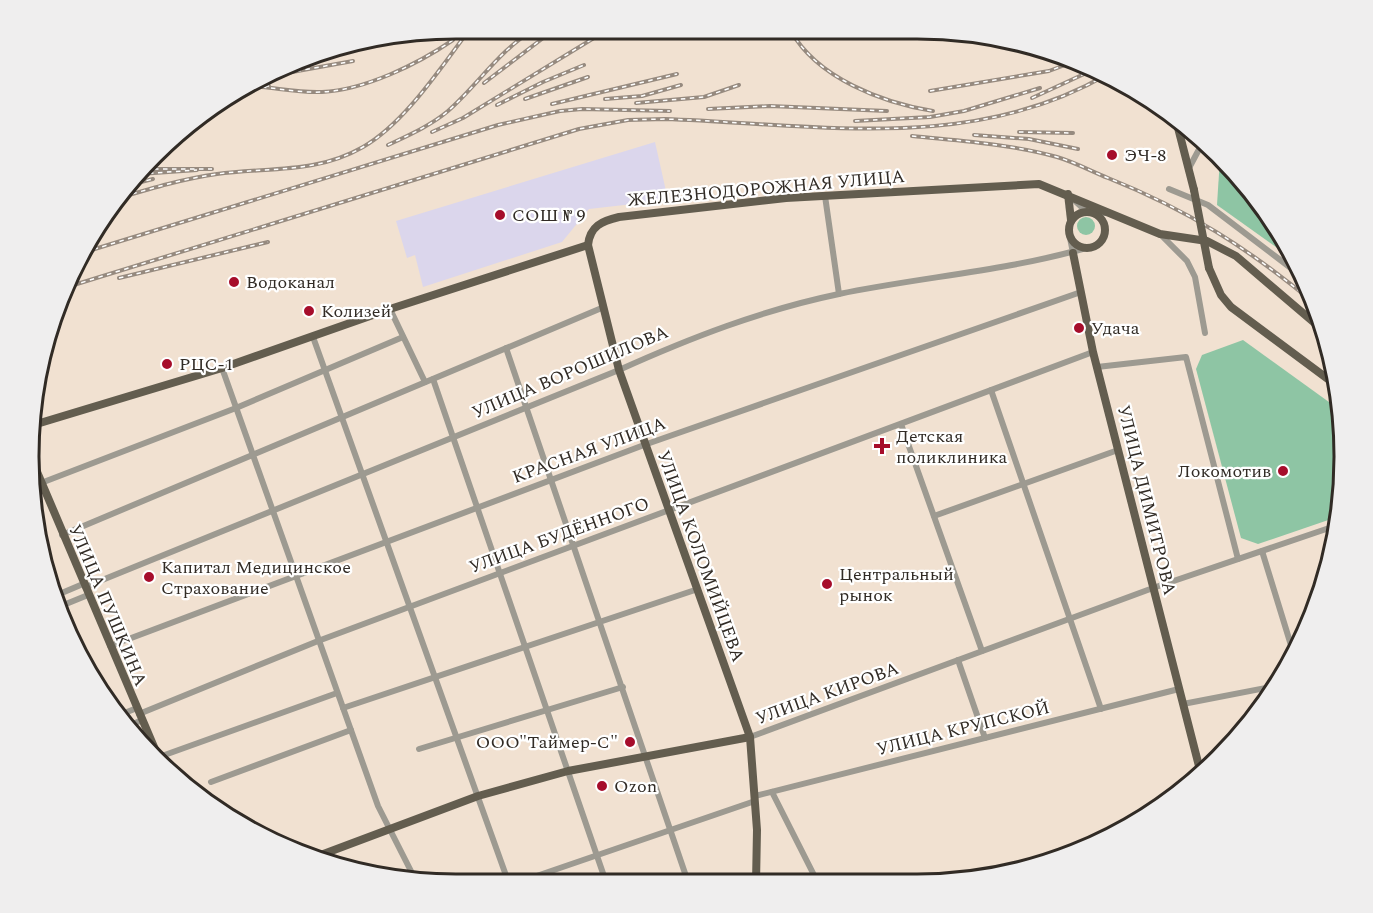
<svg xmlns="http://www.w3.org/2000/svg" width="1373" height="913" font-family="Spectral,serif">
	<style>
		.education { fill: #dbd6ec }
		.green { fill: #8ec5a4 }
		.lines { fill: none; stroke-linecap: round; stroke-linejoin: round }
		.minor { stroke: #9d9a91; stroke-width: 6 }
		.major { stroke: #635d4f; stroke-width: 8 }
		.rail-casing { stroke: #968a7f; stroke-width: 4 }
		.rail { stroke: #fff; stroke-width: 1.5; stroke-dasharray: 4.5; stroke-linecap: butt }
		.major-bridge { stroke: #635d4f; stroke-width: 8 }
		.poi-dot { fill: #a60d2b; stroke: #fff; stroke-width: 2 }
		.labels { text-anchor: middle; stroke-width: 4.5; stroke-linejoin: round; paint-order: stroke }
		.poi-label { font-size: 18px; fill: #312b25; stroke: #fff; text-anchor: start }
		.street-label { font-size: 18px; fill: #312b25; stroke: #fff }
		.rim { fill: none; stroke: #312b25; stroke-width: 3 }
	</style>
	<rect width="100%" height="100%" fill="#f1e1d1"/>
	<path class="education" d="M655,142L668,200L589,209L562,242L423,287L415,255L407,258L396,221Z"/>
	<g class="green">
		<path d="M1220,158L1256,196L1297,262L1217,205Z"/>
		<circle cx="1086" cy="226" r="9"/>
		<path d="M1243,340L1340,410L1344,429L1340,516L1258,544L1241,538L1196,369L1202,355Z"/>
	</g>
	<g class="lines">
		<g class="minor">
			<path d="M1179,125L1185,131L1199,135"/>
			<path d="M1189,168L1204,140"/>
			<path d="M1169,189L1208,205L1304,278"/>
			<path d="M825,196L839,294"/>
			<path d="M1074,200L1087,212"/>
			<path d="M1093,213H1105"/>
			<path d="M1069,233L1073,253"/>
			<path d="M1160,234L1187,261L1195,277L1205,333"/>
			<path d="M390,309L425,382"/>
			<path d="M313,337L508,881"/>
			<path d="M506,348L688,882"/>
			<path d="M1097,367L1186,357L1238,559"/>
			<path d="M222,368L378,806L416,881"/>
			<path d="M433,379L606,882"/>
			<path d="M991,390L1101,709"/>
			<path d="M901,424L982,651"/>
			<path d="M41,483L236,408L403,337"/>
			<path d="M934,516L1118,450"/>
			<path d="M62,535L604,307"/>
			<path d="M1262,551L1294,655"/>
			<path d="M85,587L619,370C690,338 762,310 839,294C921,277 1006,271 1086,248"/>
			<path d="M57,595L83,584"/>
			<path d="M61,606L88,595"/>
			<path d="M110,646L644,445L1081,292"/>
			<path d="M958,660L985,738"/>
			<path d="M1183,704L1276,686"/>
			<path d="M343,708L698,589"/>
			<path d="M122,714L137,708"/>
			<path d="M139,714L318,641L1093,352"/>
			<path d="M131,725L142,720"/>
			<path d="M750,737L1153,588L1338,525"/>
			<path d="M419,749L623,687"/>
			<path d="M159,757L337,693"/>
			<path d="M211,782L351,730"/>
			<path d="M772,792L818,883"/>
			<path d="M755,796L1179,689"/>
			<path d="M522,881L755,801"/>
		</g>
		<g class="major">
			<path d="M1176,120L1194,190"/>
			<path d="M1068,194L1071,220"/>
			<circle cx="1087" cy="230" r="18"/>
			<path d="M588,245L619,370L750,737L757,830L756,883"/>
			<path d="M1073,253L1093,352L1201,774"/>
			<path d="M1209,268L1221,295L1231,307L1336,385"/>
			<path d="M30,426L222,368L390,309L588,245C590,226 602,221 619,217L786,198L1039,184L1160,234L1207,241L1236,256L1324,331"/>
			<path d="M32,460L160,761"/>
			<path d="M318,856L478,796L568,771L750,737"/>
		</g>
		<defs>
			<g id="rail">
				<path d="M791,31C817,78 883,103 933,111"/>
				<path d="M316,52L323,50"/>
				<path d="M270,76L353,61"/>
				<path d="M484,83L555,29"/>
				<path d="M247,87L269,86"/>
				<path d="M262,87C282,89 302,93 322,92C365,90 418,64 453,40"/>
				<path d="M930,91L1049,71L1073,62"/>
				<path d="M1032,98L1095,69"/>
				<path d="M525,99L588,77"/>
				<path d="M605,99L642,96L681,85"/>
				<path d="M636,103L704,97L739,85"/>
				<path d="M552,104L677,74"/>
				<path d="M497,105L543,82L584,65"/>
				<path d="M708,109L770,106L887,111"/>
				<path d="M855,121L930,117L964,111L1040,88"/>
				<path d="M432,132L463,118L607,30"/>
				<path d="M1019,132L1073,133"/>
				<path d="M974,135L1029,139L1078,149"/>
				<path d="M912,136C960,141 1011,144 1057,157C1074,162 1091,171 1108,178C1188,210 1248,248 1314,303"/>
				<path d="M388,145C409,135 430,126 448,111C478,85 500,49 535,29"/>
				<path d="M145,169H212"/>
				<path d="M140,174L197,170"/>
				<path d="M129,185L153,179"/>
				<path d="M115,199C149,189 182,179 217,174C269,167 316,174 363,147C405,123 441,67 470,29"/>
				<path d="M85,252L498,125L560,111L582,109L670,111"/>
				<path d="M119,278L268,242"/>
				<path d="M64,288L579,129L628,120L665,119C816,124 970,154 1108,74"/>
			</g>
		</defs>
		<use href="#rail" class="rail-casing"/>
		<use href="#rail" class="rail"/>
		<path class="major-bridge" d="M1194,190L1209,268"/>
	</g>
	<g class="poi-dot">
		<circle cx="1112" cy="155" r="6"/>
		<circle cx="500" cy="215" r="6"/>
		<circle cx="234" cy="282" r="6"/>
		<circle cx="309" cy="311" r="6"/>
		<circle cx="1079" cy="328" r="6"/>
		<circle cx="167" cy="364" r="6"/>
		<path d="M879 437h6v6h6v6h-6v6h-6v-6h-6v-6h6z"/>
		<circle cx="1283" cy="471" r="6"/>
		<circle cx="149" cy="577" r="6"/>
		<circle cx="827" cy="584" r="6"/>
		<circle cx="630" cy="742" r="6"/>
		<circle cx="602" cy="786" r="6"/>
	</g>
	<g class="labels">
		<g class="poi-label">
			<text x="1124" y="161">ЭЧ-8</text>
			<text x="512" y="221">СОШ № 9</text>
			<text x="246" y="288">Водоканал</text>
			<text x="321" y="317">Колизей</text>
			<text x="1091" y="334">Удача</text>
			<text x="179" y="370">РЦС-1</text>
			<text x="896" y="442">Детская<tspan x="896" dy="21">поликлиника</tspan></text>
			<text x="1271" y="477" text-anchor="end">Локомотив</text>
			<text x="161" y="573">Капитал Медицинское<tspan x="161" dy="21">Страхование</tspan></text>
			<text x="839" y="580">Центральный<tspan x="839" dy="21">рынок</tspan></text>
			<text x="618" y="748" text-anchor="end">ООО"Таймер-С"</text>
			<text x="614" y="792">Ozon</text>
		</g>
		<g class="street-label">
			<text transform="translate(766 188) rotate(-5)" y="6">ЖЕЛЕЗНОДОРОЖНАЯ УЛИЦА</text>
			<text transform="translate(570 372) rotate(-23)" y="6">УЛИЦА ВОРОШИЛОВА</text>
			<text transform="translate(589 450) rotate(-20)" y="6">КРАСНАЯ УЛИЦА</text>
			<text transform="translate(1147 500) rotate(76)" y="6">УЛИЦА ДИМИТРОВА</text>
			<text transform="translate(559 535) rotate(-20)" y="6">УЛИЦА БУДЁННОГО</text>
			<text transform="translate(701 556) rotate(70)" y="6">УЛИЦА КОЛОМИЙЦЕВА</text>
			<text transform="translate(108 605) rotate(67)" y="6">УЛИЦА ПУШКИНА</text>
			<text transform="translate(827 693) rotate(-20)" y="6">УЛИЦА КИРОВА</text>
			<text transform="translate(963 728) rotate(-14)" y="6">УЛИЦА КРУПСКОЙ</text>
		</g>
	</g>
	<path d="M0 0H1373V913H0ZM456 39H917A417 417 0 0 1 1334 456V457A417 417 0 0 1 917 874H456A417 417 0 0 1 39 457V456A417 417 0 0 1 456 39Z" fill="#efeeee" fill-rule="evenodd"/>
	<path class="rim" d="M456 39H917A417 417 0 0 1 1334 456V457A417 417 0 0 1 917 874H456A417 417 0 0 1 39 457V456A417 417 0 0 1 456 39Z"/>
</svg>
